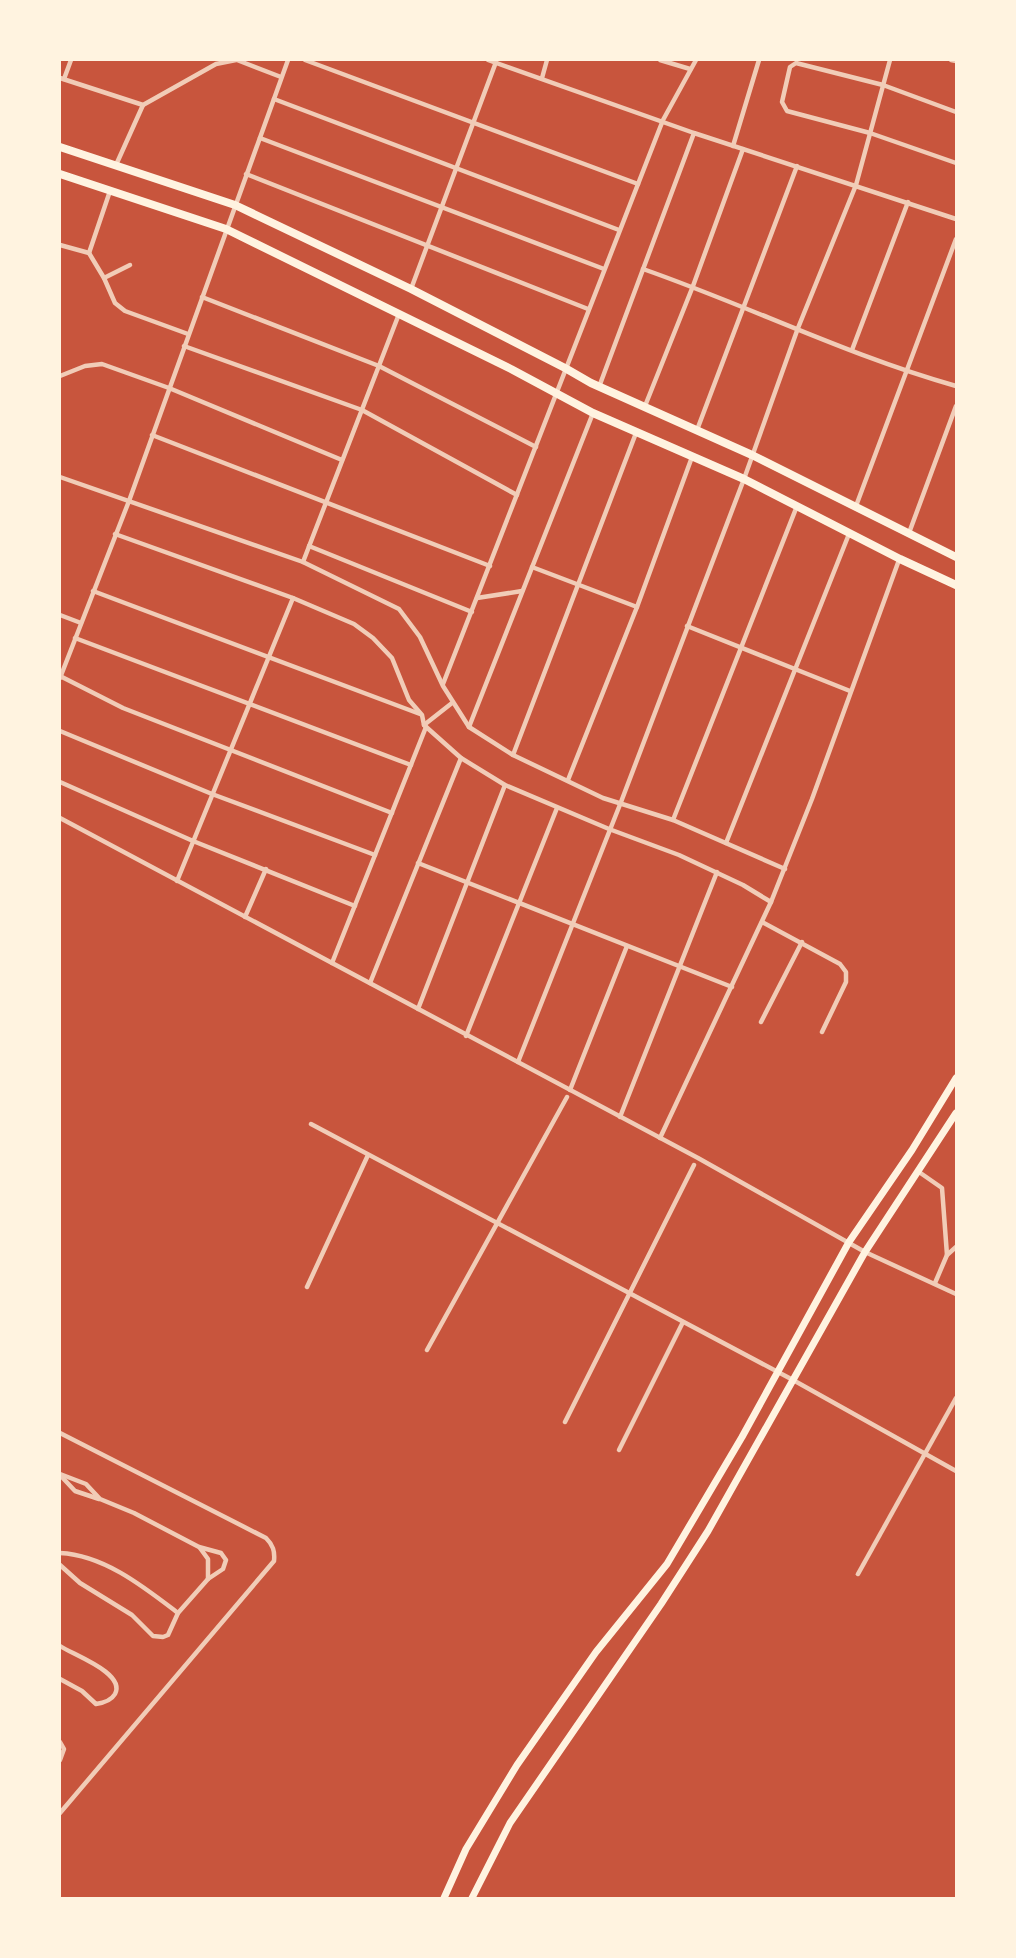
<svg xmlns="http://www.w3.org/2000/svg" width="1016" height="1958" font-family="Ubuntu,sans-serif">
	<style>
		.lines { fill: none; stroke-linecap: round; stroke-linejoin: round }
		.minor { stroke: #f1ccb7; stroke-width: 4.5 }
		.secondary { stroke: #fff3e0; stroke-width: 7 }
		.primary { stroke: #fff3e0; stroke-width: 8 }
	</style>
	<rect width="100%" height="100%" fill="#c8553d"/>
	<g class="lines">
		<g class="minor">
			<path d="M237,60L281,77"/>
			<path d="M305,60L638,184"/>
			<path d="M488,60L694,133L956,219"/>
			<path d="M660,60L690,69"/>
			<path d="M951,60L956,61"/>
			<path d="M60,78L143,105L216,64L236,60"/>
			<path d="M542,78L547,60"/>
			<path d="M64,79L71,60"/>
			<path d="M274,99L619,230"/>
			<path d="M956,112L883,85L796,63L790,67L782,102L787,111L870,133L956,163"/>
			<path d="M260,138L604,269"/>
			<path d="M733,146L759,60"/>
			<path d="M116,165L143,105"/>
			<path d="M246,174L588,309"/>
			<path d="M60,245L89,253L104,278L115,303L125,311L188,334"/>
			<path d="M89,253L110,191"/>
			<path d="M643,269C749,306 849,356 956,386"/>
			<path d="M104,278L130,265"/>
			<path d="M411,289L496,62"/>
			<path d="M202,297L379,366L536,447"/>
			<path d="M184,346L362,410L517,495"/>
			<path d="M852,350L908,202"/>
			<path d="M60,376L85,366L102,364L169,388L342,460"/>
			<path d="M599,387L694,133"/>
			<path d="M645,406L693,286L743,149"/>
			<path d="M697,430L797,166"/>
			<path d="M152,435L490,566"/>
			<path d="M60,477L303,562L399,609L420,637L443,686L469,727L513,755L603,798L673,820L785,869"/>
			<path d="M856,506L956,239"/>
			<path d="M909,533L956,406"/>
			<path d="M115,534L293,598L354,624L373,638L392,658L409,700L422,715L424,725L461,758L505,785L609,829L679,855L743,885L771,902"/>
			<path d="M309,546L472,612"/>
			<path d="M303,562L399,314"/>
			<path d="M532,567L637,607"/>
			<path d="M93,591L420,714"/>
			<path d="M477,598L522,591"/>
			<path d="M60,615L81,623"/>
			<path d="M687,626L850,691"/>
			<path d="M75,638L411,765"/>
			<path d="M60,676L123,708L392,813"/>
			<path d="M60,678L129,501L288,60"/>
			<path d="M443,684L663,120L696,60"/>
			<path d="M424,725L452,703"/>
			<path d="M469,727L593,413"/>
			<path d="M60,731L212,794L375,855"/>
			<path d="M513,755L636,433"/>
			<path d="M568,780L637,607L692,457"/>
			<path d="M60,782L193,841L355,906"/>
			<path d="M60,818L698,1158L865,1252L956,1294"/>
			<path d="M673,820L797,506"/>
			<path d="M726,843L849,534"/>
			<path d="M418,863L732,987"/>
			<path d="M177,881L293,598"/>
			<path d="M245,917L266,869"/>
			<path d="M762,922L840,964L846,972V982L822,1032"/>
			<path d="M332,963L426,727"/>
			<path d="M370,983L461,758"/>
			<path d="M418,1009L505,785"/>
			<path d="M761,1022L802,942"/>
			<path d="M466,1036L557,808"/>
			<path d="M518,1062L621,802L744,479L798,328L856,185L890,60"/>
			<path d="M570,1090L627,946"/>
			<path d="M620,1117L717,872"/>
			<path d="M311,1124L793,1380L956,1471"/>
			<path d="M660,1138L771,902L812,799L899,560"/>
			<path d="M919,1172L942,1188L947,1255"/>
			<path d="M935,1283L947,1255L956,1247"/>
			<path d="M307,1287L368,1155"/>
			<path d="M427,1350L567,1097"/>
			<path d="M565,1422L694,1165"/>
			<path d="M60,1433L266,1538C273,1545 275,1551 274,1561L60,1813"/>
			<path d="M619,1450L683,1322"/>
			<path d="M60,1474L86,1484L100,1499L134,1513L199,1547L221,1553L226,1560L223,1569L208,1579L178,1613L168,1635L163,1637L153,1636L132,1615L80,1583L60,1565"/>
			<path d="M60,1475L75,1491L99,1499"/>
			<path d="M200,1548L208,1559V1579"/>
			<path d="M60,1553C104,1555 144,1587 178,1613"/>
			<path d="M858,1574L956,1398"/>
			<path d="M60,1646C73,1655 126,1673 115,1694C111,1701 103,1703 96,1704L82,1691L60,1679"/>
			<path d="M60,1742L64,1749L60,1760"/>
		</g>
		<g class="secondary">
			<path d="M444,1898L466,1849L517,1765L596,1652L667,1564L742,1437L849,1242L912,1150L956,1078"/>
			<path d="M472,1898L510,1823L661,1604L708,1531L865,1252L956,1113"/>
		</g>
		<g class="primary">
			<path d="M60,147L235,205L411,289L565,368L591,383L752,455L956,557"/>
			<path d="M60,174L226,229L511,369L593,413L744,479L900,559L956,585"/>
		</g>
	</g>
	<rect width="1016" height="1958" fill="none" stroke="#fff3e0" stroke-width="122"/>
</svg>
